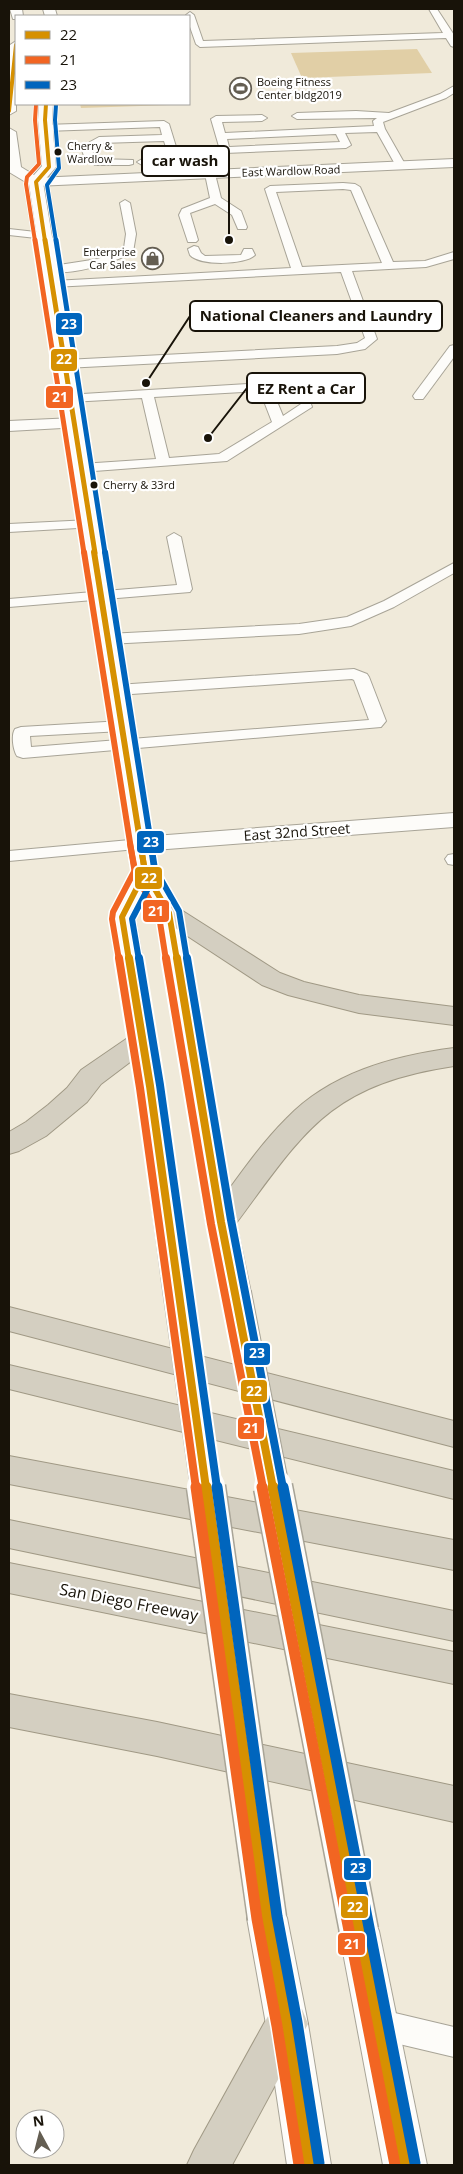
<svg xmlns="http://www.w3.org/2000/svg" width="463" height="2174" font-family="'Open Sans',sans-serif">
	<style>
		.green { fill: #e1cfa6 }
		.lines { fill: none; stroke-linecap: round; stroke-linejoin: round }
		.lane-casing { stroke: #a8a497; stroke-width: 2 }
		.street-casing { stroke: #a8a497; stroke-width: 2 }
		.secondary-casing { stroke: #a8a497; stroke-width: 2 }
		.highway-casing { stroke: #a09985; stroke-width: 2 }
		.lane { fill: #fdfcf9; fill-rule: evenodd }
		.street { fill: #fdfcf9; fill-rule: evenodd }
		.secondary { fill: #fdfcf9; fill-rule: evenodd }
		.highway { fill: #d4cfc1; fill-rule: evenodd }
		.secondary-bridge-far1-casing { stroke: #a8a497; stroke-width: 32; stroke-linecap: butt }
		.secondary-bridge-casing { stroke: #a8a497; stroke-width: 41; stroke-linecap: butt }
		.secondary-bridge-far1 { stroke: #fdfcf9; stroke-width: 29 }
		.secondary-bridge { stroke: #fdfcf9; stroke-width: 38 }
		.bus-1-far4-casing { stroke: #fff; stroke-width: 5.5 }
		.bus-1-far3-casing { stroke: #fff; stroke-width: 8 }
		.bus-1-far2-casing { stroke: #fff; stroke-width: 9 }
		.bus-1-far1-casing { stroke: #fff; stroke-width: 12 }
		.bus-1-casing { stroke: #fff; stroke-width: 14 }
		.bus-2-far4-casing { stroke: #fff; stroke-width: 5.5 }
		.bus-2-far3-casing { stroke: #fff; stroke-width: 8 }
		.bus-2-far2-casing { stroke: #fff; stroke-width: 9 }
		.bus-2-far1-casing { stroke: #fff; stroke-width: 12 }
		.bus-2-casing { stroke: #fff; stroke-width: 14 }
		.bus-3-far4-casing { stroke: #fff; stroke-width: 5.5 }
		.bus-3-far3-casing { stroke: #fff; stroke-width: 8 }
		.bus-3-far2-casing { stroke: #fff; stroke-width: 9 }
		.bus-3-far1-casing { stroke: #fff; stroke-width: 12 }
		.bus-3-casing { stroke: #fff; stroke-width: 14 }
		.bus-1-far4 { stroke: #d69001; stroke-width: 4 }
		.bus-1-far3 { stroke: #d69001; stroke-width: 5 }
		.bus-1-far2 { stroke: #d69001; stroke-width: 6 }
		.bus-1-far1 { stroke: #d69001; stroke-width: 8 }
		.bus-1 { stroke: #d69001; stroke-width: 11 }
		.bus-2-far4 { stroke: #f26522; stroke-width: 4 }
		.bus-2-far3 { stroke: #f26522; stroke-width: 5 }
		.bus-2-far2 { stroke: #f26522; stroke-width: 6 }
		.bus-2-far1 { stroke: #f26522; stroke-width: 8 }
		.bus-2 { stroke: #f26522; stroke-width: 11 }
		.bus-3-far4 { stroke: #0065bd; stroke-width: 4 }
		.bus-3-far3 { stroke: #0065bd; stroke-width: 5 }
		.bus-3-far2 { stroke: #0065bd; stroke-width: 6 }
		.bus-3-far1 { stroke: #0065bd; stroke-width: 8 }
		.bus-3 { stroke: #0065bd; stroke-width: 11 }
		.bus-dot { fill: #181309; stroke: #fff; stroke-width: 2 }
		.labels { text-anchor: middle; stroke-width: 4.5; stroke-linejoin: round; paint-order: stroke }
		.far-poi-label { font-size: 11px; fill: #181309; stroke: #fff; text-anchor: start }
		.far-bus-label { font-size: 11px; fill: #181309; stroke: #fff; text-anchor: start }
		.far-street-label { font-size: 11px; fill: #181309; stroke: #fff }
		.street-label { font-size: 14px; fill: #181309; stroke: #fff }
		.near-street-label { font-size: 16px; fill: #181309; stroke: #fff }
		.leader { fill: none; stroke: #181309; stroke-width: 2 }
		.callout-dot { fill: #181309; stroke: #fff; stroke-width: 2 }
		.callout { fill: #fff; stroke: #181309; stroke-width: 2 }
		.callout-label { font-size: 15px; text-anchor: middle; font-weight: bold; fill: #181309 }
		.line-badge { stroke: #fff; stroke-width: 2 }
		.badge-label { font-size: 14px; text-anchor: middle; font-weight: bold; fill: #fff }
	</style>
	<rect width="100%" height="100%" fill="#f0eada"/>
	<g class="green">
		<path d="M417,49L432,73L302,78L291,53Z"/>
		<path d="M80,104H170L171,105L81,108Z"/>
	</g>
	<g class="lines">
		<defs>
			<g id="lane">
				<path d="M429,9H437L454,35V47L451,46L446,38L200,47L196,44L189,24V16L186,15L190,12L194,15L203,41L443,33Z"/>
				<path d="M454,86V93L446,98L383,122L385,129L406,166L401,169L396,166L377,132L345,133L351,145L346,148L225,153L220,150L211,119L216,116L262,115L267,118L262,121L222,122L225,133L374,126L373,121L377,118L297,119L292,116L297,113L356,111L389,113L440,94ZM336,134L340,142L229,147L227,139Z"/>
				<path d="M164,121L169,124L185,176L184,178H176L171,163L142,165L137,162L142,159L169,157L164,141L101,143L91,148L95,157L97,159L133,160V164L129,165H95L85,159L81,147L99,137L162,135L160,127L45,131L40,128L45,125Z"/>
				<path d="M210,171L215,174L221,198L241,211L247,227L246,229H238L232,215L215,204L190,213L198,240L196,242H188L179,215L182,209L210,198L205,174Z"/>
				<path d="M343,183L355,184L360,187L393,262L425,261L454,252V259L426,267L352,271L377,339L365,349L337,354L65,368L59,364L65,360L337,346L357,343L365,338L341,272L53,287L47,284L53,281L291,268L265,189L270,186ZM343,189L351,190L382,263L302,267L276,192Z"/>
				<path d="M125,200L130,203L136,234L133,252C114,263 68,277 46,271L44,269L46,267L98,259L124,248L126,234L120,203Z"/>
				<path d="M9,229L45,233L50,236L45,239L9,235Z"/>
				<path d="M194,246L198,247L201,253L205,256L241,255L244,249H252L255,255C245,265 200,266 190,255L188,249Z"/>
				<path d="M454,345V357L423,399H415L413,396L415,393L450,346Z"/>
				<path d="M265,383L271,387L283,416L301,404H311L312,407L227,461L81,472L74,468L81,464L156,459L142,398L70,402L64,398L66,395ZM260,391L272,422L219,454L169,458L154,397Z"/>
				<path d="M90,520L97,524L95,527L9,532V524Z"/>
				<path d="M174,533L181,537L192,589L190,592L9,607V599L177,585L167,537Z"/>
				<path d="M454,563V573L394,607L351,626L299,634L108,644L103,642L100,639L103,636L108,634L299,624L347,617L384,601Z"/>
				<path d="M354,669L367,674L369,677L386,721L381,727L23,758L17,756C13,750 11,735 15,729L21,727L122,721L128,723L130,726L128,729L122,731L30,736L31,747L369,720L354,680L352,679L117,695L111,693L109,690L111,687L117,685Z"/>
				<path d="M141,839L147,840L150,844L147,848L9,861V851Z"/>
				<path d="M454,854V865L448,864L445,859L448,855Z"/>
				<path d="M378,2009L454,2027V2057L378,2039L367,2035L363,2024L367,2013Z"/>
			</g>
			<g id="street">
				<path d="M454,159V167L36,186L31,185L29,182L31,179L36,178Z"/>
				<path d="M74,418L80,419L83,423L80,427L9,431V421Z"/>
				<path d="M454,813V827L141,851L133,849L129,844L133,839L141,837Z"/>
			</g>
			<g id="secondary">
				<path d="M10,9H22L23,16H16V19H13Z"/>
				<path d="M43,9H55L57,16H45Z"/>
				<path d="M16,41V111L9,115V55L10,45Z"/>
				<path d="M39,104H53L52,120L56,167L43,182L157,872L181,913L236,1222L251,1293L247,1301L236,1305L225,1301L221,1293L206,1222L157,913L146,895L135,917L164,1086L191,1275L187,1283L176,1286L165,1283L161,1275L136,1086L109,917L133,872L29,184L9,172V128L16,132L21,167L34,175L42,166L38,120Z"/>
				<path d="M267,1899L281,1904L287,1918L308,2024L331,2165H287L266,2024L247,1918L253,1904Z"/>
				<path d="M359,1911L373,1917L379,1931L427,2165H383L339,1931L345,1917Z"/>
			</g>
			<g id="highway">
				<path d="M169,905L178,908L280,973L304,982L359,995L454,1007V1025L359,1013L288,995L262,985L160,918L157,913L160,908Z"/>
				<path d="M141,1032L150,1035L154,1041L150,1047L101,1084L87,1102L46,1136L19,1151L9,1154V1132L26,1122L48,1105L67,1088L81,1070L132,1035Z"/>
				<path d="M454,1048V1066C326,1085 303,1134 231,1230L221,1233L211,1230L206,1222L211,1214C235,1182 257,1148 286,1119C330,1073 393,1056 454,1048Z"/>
				<path d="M9,1307L454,1421V1447L9,1331Z"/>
				<path d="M9,1365L454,1471V1499L9,1389Z"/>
				<path d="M9,1456L454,1540V1570L9,1484Z"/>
				<path d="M9,1520L454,1611V1641L9,1548Z"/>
				<path d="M9,1563L454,1652V1684L9,1593Z"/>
				<path d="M9,1694L157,1722L454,1786V1822L157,1756L9,1727Z"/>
				<path d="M287,2003L302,2009L308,2024L232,2165H187L194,2150L272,2009Z"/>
			</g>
		</defs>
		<use href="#lane" class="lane-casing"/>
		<use href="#street" class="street-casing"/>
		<use href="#secondary" class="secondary-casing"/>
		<use href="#highway" class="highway-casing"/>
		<use href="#lane" class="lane"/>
		<use href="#street" class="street"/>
		<use href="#secondary" class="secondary"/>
		<use href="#highway" class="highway"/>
		<defs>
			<g id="secondary-bridge-far1">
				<path d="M176,1275L206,1488"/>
				<path d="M236,1293L274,1488"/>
			</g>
			<g id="secondary-bridge">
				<path d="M206,1487L267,1918"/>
				<path d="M273,1487L359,1931"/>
			</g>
		</defs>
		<use href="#secondary-bridge-far1" class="secondary-bridge-far1-casing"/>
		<use href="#secondary-bridge" class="secondary-bridge-casing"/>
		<use href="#secondary-bridge-far1" class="secondary-bridge-far1"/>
		<use href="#secondary-bridge" class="secondary-bridge"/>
		<defs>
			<g id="bus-1-far4">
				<path d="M9,111L16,45"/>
				<path d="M45,241L36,182L49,167L45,120L46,104"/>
			</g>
			<path id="bus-1-far3" d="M45,240L95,553"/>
			<g id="bus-1-far2">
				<path d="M94,552L145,872L169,913L177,960"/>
				<path d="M129,960L122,917L145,872L140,842"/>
			</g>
			<g id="bus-1-far1">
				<path d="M129,958L150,1086L206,1488"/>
				<path d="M177,958L221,1222L273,1488"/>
			</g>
			<g id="bus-1">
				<path d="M206,1487L267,1918L287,2024L309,2165"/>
				<path d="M273,1487L405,2165"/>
			</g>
			<path id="bus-2-far4" d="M35,241L26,184L27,177L39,164L35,120L36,104"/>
			<path id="bus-2-far3" d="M35,240L84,553"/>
			<g id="bus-2-far2">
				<path d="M84,552L135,874L159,916L166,960"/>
				<path d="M119,960L112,919L113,912L135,870L130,844"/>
			</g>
			<g id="bus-2-far1">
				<path d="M119,958L140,1088L196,1488"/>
				<path d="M166,958L211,1224L263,1488"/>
			</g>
			<g id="bus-2">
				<path d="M196,1487L257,1919L277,2026L299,2165"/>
				<path d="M262,1487L395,2165"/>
			</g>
			<path id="bus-3-far4" d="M56,241L47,185L59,168L55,120L56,105"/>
			<path id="bus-3-far3" d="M56,240L105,553"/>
			<g id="bus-3-far2">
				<path d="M105,552L155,869L179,911L187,960"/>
				<path d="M139,960L132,919L155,875L150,840"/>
			</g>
			<g id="bus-3-far1">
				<path d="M139,958L160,1085L217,1488"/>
				<path d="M187,958L231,1220L283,1488"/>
			</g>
			<g id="bus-3">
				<path d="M217,1487L277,1916L297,2022L319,2163"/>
				<path d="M283,1487L415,2163"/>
			</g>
		</defs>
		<use href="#bus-1-far4" class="bus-1-far4-casing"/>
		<use href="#bus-1-far3" class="bus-1-far3-casing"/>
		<use href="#bus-1-far2" class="bus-1-far2-casing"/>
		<use href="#bus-1-far1" class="bus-1-far1-casing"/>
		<use href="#bus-1" class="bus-1-casing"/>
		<use href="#bus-2-far4" class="bus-2-far4-casing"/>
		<use href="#bus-2-far3" class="bus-2-far3-casing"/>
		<use href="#bus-2-far2" class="bus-2-far2-casing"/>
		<use href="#bus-2-far1" class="bus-2-far1-casing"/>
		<use href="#bus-2" class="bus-2-casing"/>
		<use href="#bus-3-far4" class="bus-3-far4-casing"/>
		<use href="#bus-3-far3" class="bus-3-far3-casing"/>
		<use href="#bus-3-far2" class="bus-3-far2-casing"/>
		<use href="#bus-3-far1" class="bus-3-far1-casing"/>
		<use href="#bus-3" class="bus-3-casing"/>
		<use href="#bus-1-far4" class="bus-1-far4"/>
		<use href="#bus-1-far3" class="bus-1-far3"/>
		<use href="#bus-1-far2" class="bus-1-far2"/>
		<use href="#bus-1-far1" class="bus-1-far1"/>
		<use href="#bus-1" class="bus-1"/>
		<use href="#bus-2-far4" class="bus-2-far4"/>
		<use href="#bus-2-far3" class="bus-2-far3"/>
		<use href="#bus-2-far2" class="bus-2-far2"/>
		<use href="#bus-2-far1" class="bus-2-far1"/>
		<use href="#bus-2" class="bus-2"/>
		<use href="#bus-3-far4" class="bus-3-far4"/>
		<use href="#bus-3-far3" class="bus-3-far3"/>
		<use href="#bus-3-far2" class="bus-3-far2"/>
		<use href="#bus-3-far1" class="bus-3-far1"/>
		<use href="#bus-3" class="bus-3"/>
	</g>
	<defs>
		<symbol id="stadium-ring" viewBox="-11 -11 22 22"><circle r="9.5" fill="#fff" stroke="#645e52" stroke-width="1.5"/><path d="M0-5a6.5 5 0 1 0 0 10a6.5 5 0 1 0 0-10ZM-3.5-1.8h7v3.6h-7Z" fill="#645e52"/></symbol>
		<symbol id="shop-ring" viewBox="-11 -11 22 22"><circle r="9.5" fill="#fff" stroke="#645e52" stroke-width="1.5"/><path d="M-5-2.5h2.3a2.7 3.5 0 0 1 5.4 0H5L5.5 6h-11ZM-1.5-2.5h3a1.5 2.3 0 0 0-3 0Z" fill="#645e52"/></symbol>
	</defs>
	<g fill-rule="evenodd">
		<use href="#stadium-ring" x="228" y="76" width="25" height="25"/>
		<use href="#shop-ring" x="140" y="246" width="25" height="25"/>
	</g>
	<g class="bus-dot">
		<circle cx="58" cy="152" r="4.5"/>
		<circle cx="94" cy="485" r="4.5"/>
	</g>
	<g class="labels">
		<g class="far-poi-label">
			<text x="257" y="86">Boeing Fitness<tspan x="257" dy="13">Center bldg2019</tspan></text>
			<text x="136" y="256" text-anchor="end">Enterprise<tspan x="136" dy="13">Car Sales</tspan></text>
		</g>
		<g class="far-bus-label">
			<text x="67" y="150">Cherry &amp;<tspan x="67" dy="13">Wardlow</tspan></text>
			<text x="103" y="489">Cherry &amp; 33rd</text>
		</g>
		<g class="far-street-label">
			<text transform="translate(291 171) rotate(-2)" y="4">East Wardlow Road</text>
		</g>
		<g class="street-label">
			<text transform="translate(297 832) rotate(-4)" y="5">East 32nd Street</text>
		</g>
		<g class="near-street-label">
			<text transform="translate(129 1602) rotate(11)" y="6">San Diego Freeway</text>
		</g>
	</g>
	<path class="leader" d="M229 240L229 161M146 383L190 316M208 438L247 388"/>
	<g class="callout-dot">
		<circle cx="229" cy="240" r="5"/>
		<circle cx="146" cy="383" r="5"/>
		<circle cx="208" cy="438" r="5"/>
	</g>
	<g class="callout">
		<rect x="142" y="146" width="87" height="30" rx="5"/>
		<rect x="190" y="301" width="252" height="30" rx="5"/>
		<rect x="247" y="373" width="118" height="30" rx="5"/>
	</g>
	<g class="callout-label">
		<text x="185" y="166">car wash</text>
		<text x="316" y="321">National Cleaners and Laundry</text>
		<text x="306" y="394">EZ Rent a Car</text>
	</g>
	<g class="line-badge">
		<rect x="55" y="312" width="28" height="24" rx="5" fill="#0065bd"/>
		<rect x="50" y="348" width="28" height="24" rx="5" fill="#d69001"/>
		<rect x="45" y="385" width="29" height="24" rx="5" fill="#f26522"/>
		<rect x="136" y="830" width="29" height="24" rx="5" fill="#0065bd"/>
		<rect x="134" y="866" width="29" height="24" rx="5" fill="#d69001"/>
		<rect x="142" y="899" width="28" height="24" rx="5" fill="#f26522"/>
		<rect x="243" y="1342" width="28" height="24" rx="5" fill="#0065bd"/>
		<rect x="240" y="1379" width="28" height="24" rx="5" fill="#d69001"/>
		<rect x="237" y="1416" width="28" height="24" rx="5" fill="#f26522"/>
		<rect x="343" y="1857" width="29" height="24" rx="5" fill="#0065bd"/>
		<rect x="340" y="1895" width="29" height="24" rx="5" fill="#d69001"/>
		<rect x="337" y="1932" width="29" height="24" rx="5" fill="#f26522"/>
	</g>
	<g class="badge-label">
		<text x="69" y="329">23</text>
		<text x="64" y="364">22</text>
		<text x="60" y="402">21</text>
		<text x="151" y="847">23</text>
		<text x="149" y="883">22</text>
		<text x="156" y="916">21</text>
		<text x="257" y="1358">23</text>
		<text x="254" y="1396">22</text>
		<text x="251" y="1433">21</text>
		<text x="358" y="1873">23</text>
		<text x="355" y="1912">22</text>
		<text x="352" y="1949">21</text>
	</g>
	<rect width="463" height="2174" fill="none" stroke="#181309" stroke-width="20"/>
	<rect x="15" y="15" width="175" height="90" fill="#ffffff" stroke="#a3a19d"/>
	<rect x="25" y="31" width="25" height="8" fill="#d69001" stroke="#a3a19d"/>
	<text x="60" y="40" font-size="15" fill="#181309">22</text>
	<rect x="25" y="56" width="25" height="8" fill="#f26522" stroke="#a3a19d"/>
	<text x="60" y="65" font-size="15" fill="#181309">21</text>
	<rect x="25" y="81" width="25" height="8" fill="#0065bd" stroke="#a3a19d"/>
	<text x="60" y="90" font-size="15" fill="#181309">23</text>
	<g transform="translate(40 2134) rotate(353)"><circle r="24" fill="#ffffff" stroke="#a3a19d"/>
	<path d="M0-4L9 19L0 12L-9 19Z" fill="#645e52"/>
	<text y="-8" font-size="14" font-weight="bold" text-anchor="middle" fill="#181309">N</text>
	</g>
</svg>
